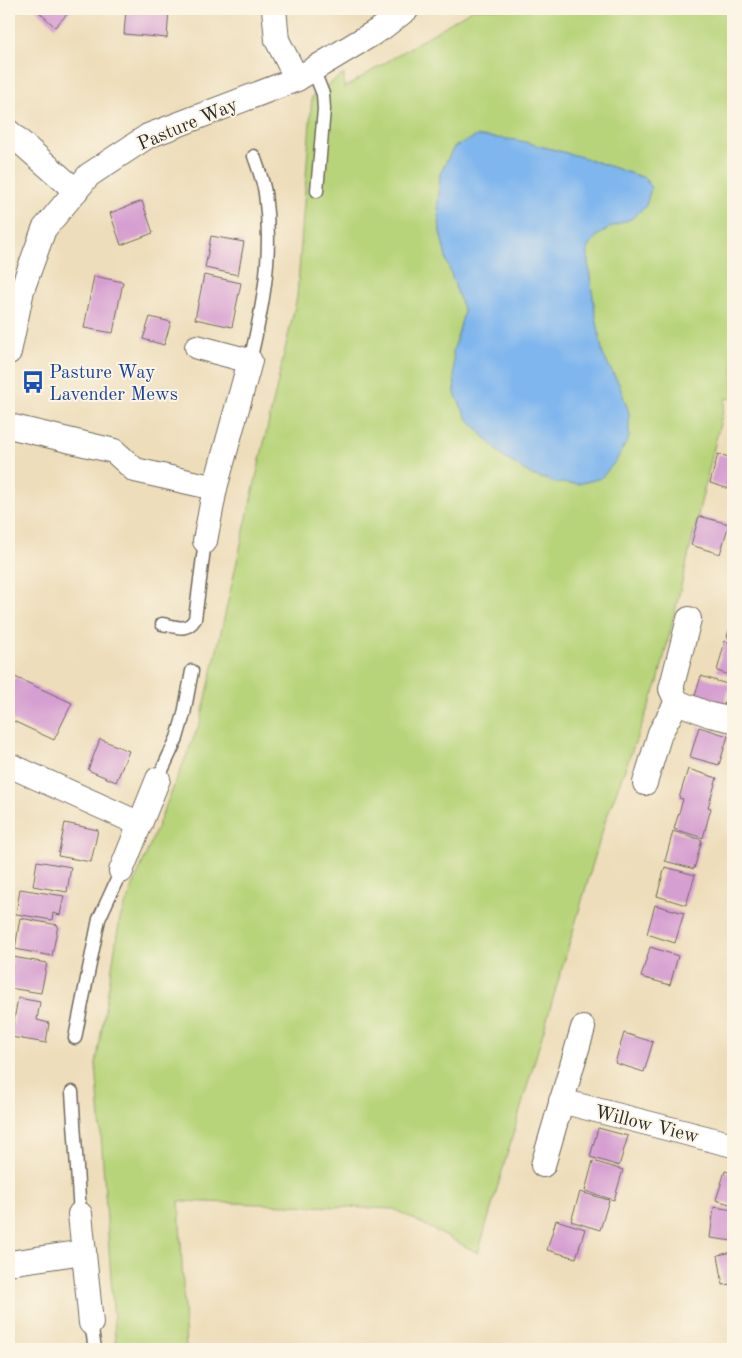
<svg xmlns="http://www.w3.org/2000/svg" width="742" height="1358" font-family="'Old Standard TT',serif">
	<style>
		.green { fill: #b8d47a; stroke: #728052 }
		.water { fill: #7fb6ee; stroke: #55708c }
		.building { fill: #d69fd1 }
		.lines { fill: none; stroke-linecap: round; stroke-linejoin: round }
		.service-casing { stroke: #6f695d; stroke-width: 15 }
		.minor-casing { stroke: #6f695d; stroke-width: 26 }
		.service { stroke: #fff; stroke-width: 12 }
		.minor { stroke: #fff; stroke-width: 24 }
		.labels { text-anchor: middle; stroke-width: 4; stroke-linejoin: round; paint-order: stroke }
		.street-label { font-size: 19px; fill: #2b2b2b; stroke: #fcf5e5 }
		.transit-label { font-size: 19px; fill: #164399; stroke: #fcf5e5; text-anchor: start }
	</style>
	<rect width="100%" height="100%" fill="#fcf5e5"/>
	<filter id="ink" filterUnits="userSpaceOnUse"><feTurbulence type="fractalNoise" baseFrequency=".02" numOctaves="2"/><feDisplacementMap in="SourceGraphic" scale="10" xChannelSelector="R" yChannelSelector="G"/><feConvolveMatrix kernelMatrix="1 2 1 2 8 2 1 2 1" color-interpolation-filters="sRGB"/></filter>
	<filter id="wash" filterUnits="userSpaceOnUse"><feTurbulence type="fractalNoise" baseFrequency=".0096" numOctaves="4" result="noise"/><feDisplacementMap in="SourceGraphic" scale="20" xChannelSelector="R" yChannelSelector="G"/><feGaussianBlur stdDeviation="1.12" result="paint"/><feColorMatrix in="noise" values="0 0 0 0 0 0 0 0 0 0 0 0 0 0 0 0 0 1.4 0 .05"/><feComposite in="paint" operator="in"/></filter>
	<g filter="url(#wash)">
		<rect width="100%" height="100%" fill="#edddba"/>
		<path class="green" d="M473,9H733V399L726,398L658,682L606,819L478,1253L394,1209L179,1201L186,1349H116L96,1064L120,918L201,720L297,297L312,96L344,74V88Z"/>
		<path class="water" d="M477,136L517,140L582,157L645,178L651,188L646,206L631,219L611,227L597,236L588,247V262L595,311L603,355L619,384L629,413V438L616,461L601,478L579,484L557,483L532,475L503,457L467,418L455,394L453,352L464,312L447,262L440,232L438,204L440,174L454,147Z"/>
		<g id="blocks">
			<g class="building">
				<path d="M36,9H72L55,27Z"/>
				<path d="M126,9H169L167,38L124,34Z"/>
				<path d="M142,201L153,233L121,245L110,213Z"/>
				<path d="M211,236L244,242L238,275L205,268Z"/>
				<path d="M204,275L241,283L232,327L195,319Z"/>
				<path d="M94,276L123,282L113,333L84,328Z"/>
				<path d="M150,317L171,322L164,345L143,339Z"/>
				<path d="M718,454L733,458V490L710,483Z"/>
				<path d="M699,516L729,524L720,554L691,545Z"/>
				<path d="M733,616V639L727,637Z"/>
				<path d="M725,641L733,644V676L717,671Z"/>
				<path d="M701,676L730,685L721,714L692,706Z"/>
				<path d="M15,677L72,703L54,740L9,719V689Z"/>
				<path d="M699,727L728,736L719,765L690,757Z"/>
				<path d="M100,739L129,751L116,782L88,770Z"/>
				<path d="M688,769L717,778L708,807L711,808L703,838L674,829L683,799L679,798Z"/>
				<path d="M65,823L98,830L91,862L58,856Z"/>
				<path d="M673,831L702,840L694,869L665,861Z"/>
				<path d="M37,861L71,867L67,892L33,886Z"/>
				<path d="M665,867L695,875L686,905L657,896Z"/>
				<path d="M20,889L64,896L60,915L53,913L52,920L16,914Z"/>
				<path d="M655,905L684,913L675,943L647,934Z"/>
				<path d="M20,918L58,925L52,956L15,949Z"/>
				<path d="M650,947L678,956L670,985L641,977Z"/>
				<path d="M13,957L47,963L41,993L9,988Z"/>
				<path d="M18,998L40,1002L37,1020L49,1023L46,1043L11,1037Z"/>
				<path d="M624,1033L653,1042L644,1072L615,1063Z"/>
				<path d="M598,1128L628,1136L619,1166L590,1157Z"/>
				<path d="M593,1161L623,1170L614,1200L585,1191Z"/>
				<path d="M725,1171L733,1173V1205L716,1200Z"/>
				<path d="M580,1192L609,1200L600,1230L571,1221Z"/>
				<path d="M714,1207L733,1210V1241L710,1238Z"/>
				<path d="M556,1220L585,1229L576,1258L547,1250Z"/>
				<path d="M733,1252V1284L723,1285L718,1255Z"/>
			</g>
		</g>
	</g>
	<g filter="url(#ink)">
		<use href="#blocks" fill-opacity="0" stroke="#6f695d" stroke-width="1"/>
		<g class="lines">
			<defs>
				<g id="service">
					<path d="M313,69L323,94L324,109L317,191"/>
					<path d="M250,361C264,302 273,253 265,193C263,180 258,168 254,156"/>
					<path d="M162,624C176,626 186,633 195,619L205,541"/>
					<path d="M158,779L177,738L184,714L192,671"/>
					<path d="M75,1038L99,919L121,871"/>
					<path d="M72,1092L80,1214"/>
					<path d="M91,1323L95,1349"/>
				</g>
				<g id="minor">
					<path d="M274,9L277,40L297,79"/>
					<path d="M9,132L76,191"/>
					<path d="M197,347L250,361L215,488L205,541"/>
					<path d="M9,352L22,290L44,229L89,175L148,136L297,79L382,28L407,9"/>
					<path d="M9,426L114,451L135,470L215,488"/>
					<path d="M689,619L671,689L677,702L710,715L733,720"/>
					<path d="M9,765L140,824"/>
					<path d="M645,783L660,733L677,702"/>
					<path d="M121,871L158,779"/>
					<path d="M561,1101L733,1145"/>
					<path d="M543,1165L583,1028"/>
					<path d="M80,1214L91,1323"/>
					<path d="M9,1263L84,1252"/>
				</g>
			</defs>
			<use href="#service" class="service-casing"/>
			<use href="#minor" class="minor-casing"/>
			<use href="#service" class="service"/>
			<use href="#minor" class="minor"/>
		</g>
	</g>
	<defs>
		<symbol id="bus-bare" viewBox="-9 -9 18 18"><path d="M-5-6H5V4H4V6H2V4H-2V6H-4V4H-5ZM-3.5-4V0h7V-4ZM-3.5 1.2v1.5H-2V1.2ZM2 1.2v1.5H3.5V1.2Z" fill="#1a4fb4" stroke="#fcf5e5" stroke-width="2.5" paint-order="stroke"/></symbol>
	</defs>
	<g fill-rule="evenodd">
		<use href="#bus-bare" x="17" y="366" width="32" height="32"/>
	</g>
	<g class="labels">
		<g class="street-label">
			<text transform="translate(187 123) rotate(-23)" y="7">Pasture Way</text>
			<text transform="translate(647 1123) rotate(14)" y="7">Willow View</text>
		</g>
		<g class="transit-label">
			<text x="49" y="378">Pasture Way<tspan x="49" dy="22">Lavender Mews</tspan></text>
		</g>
	</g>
	<rect width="742" height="1358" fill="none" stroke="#fcf5e5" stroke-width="30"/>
</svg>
